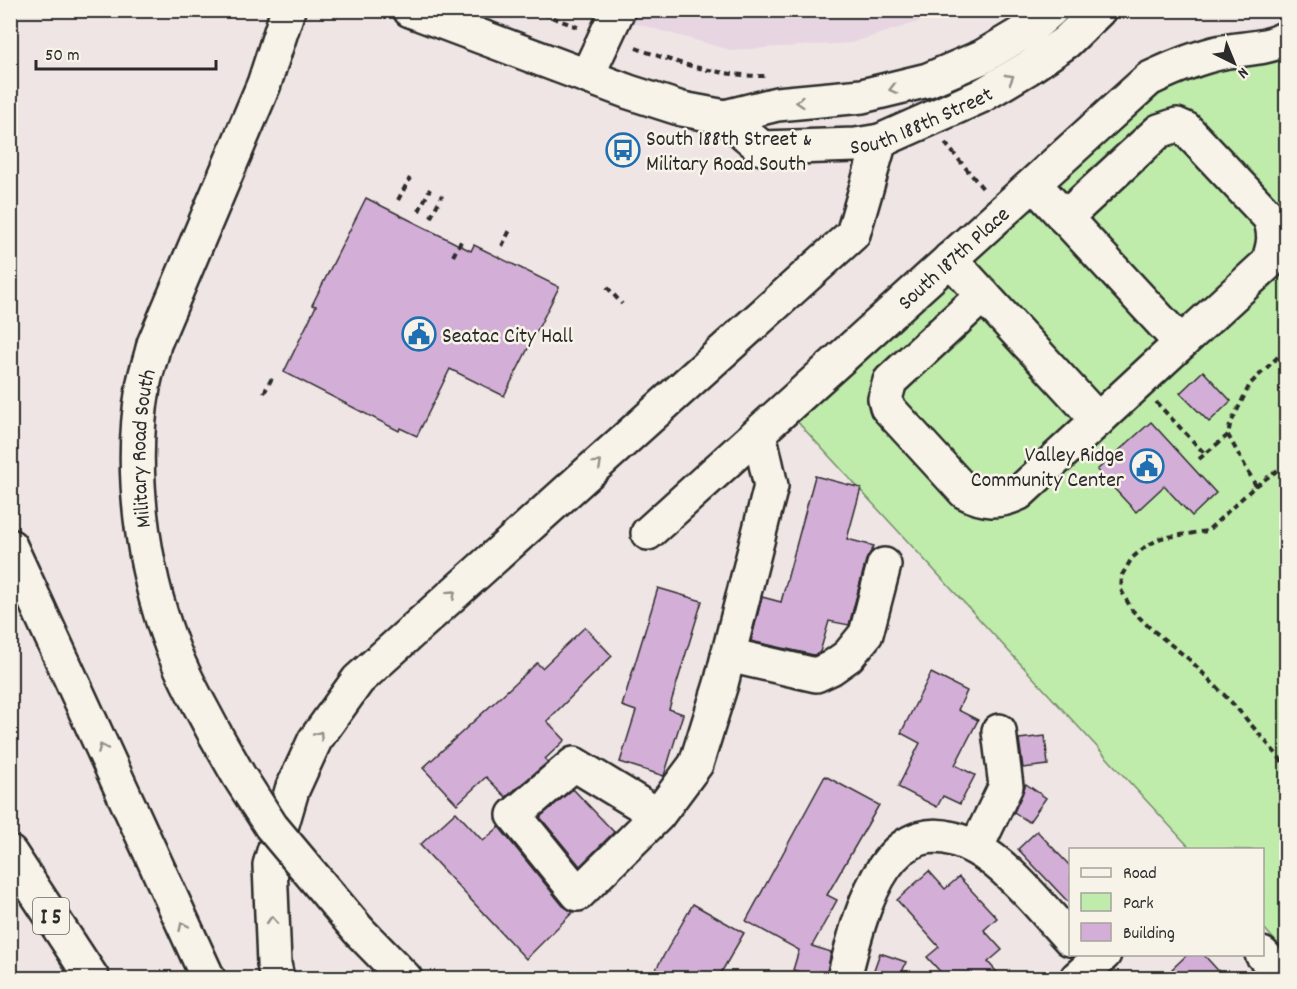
<svg xmlns="http://www.w3.org/2000/svg" width="1297" height="989" font-family="Dekko,sans-serif">
	<style>
		.built { fill: #e7d5e1 }
		.green { fill: #bfecaa; stroke: #758c6a; stroke-width: 1.5 }
		.building { fill: #d3afd8; stroke: #2b2b2b; stroke-width: 1.5 }
		.lines { fill: none; stroke-linecap: round; stroke-linejoin: round }
		.minor-casing { stroke: #2b2b2b; stroke-width: 38 }
		.major-casing { stroke: #2b2b2b; stroke-width: 38 }
		.highway-casing { stroke: #2b2b2b; stroke-width: 38 }
		.path { stroke: #2b2b2b; stroke-width: 4; stroke-dasharray: 6 4.5; stroke-linecap: butt }
		.minor { stroke: #f7f3e8; stroke-width: 33 }
		.major { stroke: #f7f3e8; stroke-width: 33 }
		.highway { stroke: #f7f3e8; stroke-width: 33 }
		.major-bridge-casing { stroke: #2b2b2b; stroke-width: 38; stroke-linecap: butt }
		.major-bridge { stroke: #f7f3e8; stroke-width: 33 }
		.oneway { stroke: #918f8a }
		.labels { text-anchor: middle; stroke-width: 5; stroke-linejoin: round; paint-order: stroke }
		.shield { fill: #f7f3e8; stroke: #686764; stroke-width: 1.5 }
		.shield-label { font-size: 21px; font-weight: bold; fill: #2b2b2b }
		.street-label { font-size: 22px; fill: #2b2b2b; stroke: #f7f3e8 }
		.poi-label { font-size: 22px; fill: #2b2b2b; stroke: #f7f3e8; text-anchor: start }
	</style>
	<rect width="100%" height="100%" fill="#f0e5e5"/>
	<filter id="ink" filterUnits="userSpaceOnUse"><feTurbulence type="fractalNoise" baseFrequency=".0167" numOctaves="2"/><feDisplacementMap in="SourceGraphic" scale="12" xChannelSelector="R" yChannelSelector="G"/><feConvolveMatrix kernelMatrix="1 2 1 2 8 2 1 2 1" color-interpolation-filters="sRGB"/></filter>
	<g filter="url(#ink)">
		<path class="built" d="M591,11H953L851,43L730,50Z"/>
		<path class="green" d="M1286,49V953L1263,927L1262,850L1191,849L794,418L1178,78Z"/>
		<g class="building">
			<path d="M366,198L471,251L474,245L559,287L504,396L450,369L417,436L400,428L399,431L284,372L316,306L312,305Z"/>
			<path d="M1203,371L1231,401L1209,422L1180,393Z"/>
			<path d="M1151,422L1216,493L1192,516L1164,486L1136,512L1097,470Z"/>
			<path d="M815,476L861,488L847,539L874,546L866,560L849,625L829,621L820,652L814,655L751,641L762,597L781,602Z"/>
			<path d="M658,588L702,601L669,709L683,714L664,776L620,762L636,711L622,706Z"/>
			<path d="M585,627L612,656L547,721L565,740L545,759L548,762L506,797L486,777L457,804L423,768L537,663L542,668Z"/>
			<path d="M931,673L967,691L958,710L978,720L955,765L975,775L960,804L943,796L937,807L898,787L920,743L901,733Z"/>
			<path d="M1045,736L1048,765L1023,768L1019,739Z"/>
			<path d="M825,776L879,805L827,895L837,900L812,946L831,952L826,978H821L793,970L799,950L746,921Z"/>
			<path d="M1026,784L1046,798L1029,822L1014,812Z"/>
			<path d="M573,789L614,832L580,866L540,817Z"/>
			<path d="M456,812L483,841L499,827L563,906L573,912L526,959L420,845Z"/>
			<path d="M1037,831L1071,867V905L1018,849Z"/>
			<path d="M929,871L945,889L959,877L997,918L984,930L1002,950L988,962L1002,978H946L927,957L939,947L897,900Z"/>
			<path d="M693,904L744,933L718,978H651Z"/>
			<path d="M880,953L906,962L900,978H871Z"/>
			<path d="M1188,954H1203L1225,978H1181L1172,969Z"/>
		</g>
		<g class="lines">
			<defs>
				<g id="minor">
					<path d="M587,76L618,10"/>
					<path d="M1065,218L1159,131L1177,125L1186,129L1270,218C1276,236 1274,245 1268,263L1181,343"/>
					<path d="M950,259L1098,420"/>
					<path d="M983,295L890,381L885,399L887,407L965,492C984,502 998,503 1019,493L1181,343L1034,184"/>
					<path id="s1" d="M648,533L1149,79C1172,68 1198,57 1223,52C1245,48 1267,49 1286,38"/>
					<path d="M728,655L816,675L831,668L848,656L866,634L884,565"/>
					<path d="M658,815L574,764L514,815L578,894L658,815L696,764L721,684L771,486L759,433"/>
					<path d="M976,848L1006,786L999,731"/>
					<path d="M1262,954L1285,978"/>
					<path d="M844,978C860,916 885,799 975,848C1009,866 1044,911 1070,939"/>
					<path d="M1077,978L1104,954"/>
				</g>
				<g id="major">
					<path d="M410,10L629,92L682,109L725,117L777,104L862,96L928,80L982,57L1029,29L1051,10"/>
					<path id="s2" d="M725,117L762,148L856,145L880,141L981,96L1028,68L1066,42L1099,10"/>
					<path id="s3" d="M215,734C200,705 182,675 171,644C142,567 129,469 143,388C145,373 151,359 154,344L264,84L288,10"/>
					<path d="M359,931L405,978"/>
				</g>
				<g id="highway">
					<path d="M10,546L208,978"/>
					<path d="M10,853L92,978"/>
					<path d="M277,978L274,964L270,865L292,790L315,740L358,680L853,234L880,141"/>
				</g>
			</defs>
			<use href="#minor" class="minor-casing"/>
			<use href="#major" class="major-casing"/>
			<use href="#highway" class="highway-casing"/>
			<g class="path">
				<path d="M533,10L580,28"/>
				<path d="M636,48C678,64 720,76 765,76"/>
				<path d="M945,143L984,190"/>
				<path d="M398,200L410,178"/>
				<path d="M419,211L430,189"/>
				<path d="M431,217L442,195"/>
				<path d="M502,246L511,228"/>
				<path d="M453,256L463,238"/>
				<path d="M607,287L622,304"/>
				<path d="M1285,351L1286,366"/>
				<path d="M264,393L273,376"/>
				<path d="M1156,402L1205,454"/>
				<path d="M1199,459L1228,435"/>
				<path d="M1286,464L1252,489L1207,531L1161,538L1145,547L1132,558L1122,575L1121,590L1132,610L1150,628L1190,660L1235,706L1279,757L1286,769"/>
				<path d="M1256,486L1228,435L1230,425L1250,384L1286,349"/>
			</g>
			<use href="#minor" class="minor"/>
			<use href="#major" class="major"/>
			<use href="#highway" class="highway"/>
			<defs>
				<path id="major-bridge" d="M215,734L239,776L271,826L359,931"/>
			</defs>
			<use href="#major-bridge" class="major-bridge-casing"/>
			<use href="#major-bridge" class="major-bridge"/>
		</g>
		<defs><path id="oneway-chevron" d="M-2-3.5L2.5 0L-2 3.5" fill="none" stroke-width="1.6" stroke-linecap="round" stroke-linejoin="round" transform="scale(1.5)"/></defs>
		<g class="oneway">
			<use href="#oneway-chevron" transform="translate(1010 78) rotate(-30)"/>
			<use href="#oneway-chevron" transform="translate(893 89) rotate(166)"/>
			<use href="#oneway-chevron" transform="translate(800 102) rotate(175)"/>
			<use href="#oneway-chevron" transform="translate(598 464) rotate(-42)"/>
			<use href="#oneway-chevron" transform="translate(452 594) rotate(-42)"/>
			<use href="#oneway-chevron" transform="translate(319 735) rotate(-56)"/>
			<use href="#oneway-chevron" transform="translate(102 748) rotate(-114)"/>
			<use href="#oneway-chevron" transform="translate(272 920) rotate(-93)"/>
			<use href="#oneway-chevron" transform="translate(183 926) rotate(-115)"/>
		</g>
	</g>
	<defs>
		<symbol id="bus-ring" viewBox="-11 -11 22 22"><circle r="9.5" fill="#f7f3e8" stroke="#1f6fb2" stroke-width="1.5"/><path d="M-5-6H5V4H4V6H2V4H-2V6H-4V4H-5ZM-3.5-4V0h7V-4ZM-3.5 1.2v1.5H-2V1.2ZM2 1.2v1.5H3.5V1.2Z" fill="#1f6fb2"/></symbol>
		<symbol id="civic-ring" viewBox="-11 -11 22 22"><circle r="9.5" fill="#f7f3e8" stroke="#1f6fb2" stroke-width="1.5"/><path d="M-.6-6.5H3V-4.5H.6V-3L4-1V1h2V6H-6V1h2V-1L-.6-3ZM-1.2 2.5V6h2.4V2.5Z" fill="#1f6fb2"/></symbol>
	</defs>
	<g fill-rule="evenodd">
		<use href="#bus-ring" x="604" y="131" width="38" height="38"/>
		<use href="#civic-ring" x="400" y="315" width="38" height="38"/>
		<use href="#civic-ring" x="1128" y="447" width="38" height="38"/>
	</g>
	<g class="labels">
		<rect class="shield" x="33" y="898" width="36" height="36" rx="4.5"/>
		<g class="shield-label">
			<text x="51" y="923">I 5</text>
		</g>
		<g class="street-label">
			<text dy="8" stroke="none"><textPath href="#s2" startOffset="212">South 188th Street</textPath></text>
			<text dy="8" stroke="none"><textPath href="#s1" startOffset="411">South 187th Place</textPath></text>
			<text dy="8" stroke="none"><textPath href="#s3" startOffset="300">Military Road South</textPath></text>
		</g>
		<g class="poi-label">
			<text x="646" y="145">South 188th Street &amp;<tspan x="646" dy="25">Military Road South</tspan></text>
			<text x="442" y="342">Seatac City Hall</text>
			<text x="1124" y="461" text-anchor="end">Valley Ridge<tspan x="1124" dy="25">Community Center</tspan></text>
		</g>
	</g>
	<rect width="1297" height="989" fill="none" stroke="#f7f3e8" stroke-width="36"/>
	<rect x="18" y="18" width="1261" height="953" fill="none" stroke="#2b2b2b" stroke-width="2" filter="url(#ink)"/>
	<rect x="1069" y="848" width="195" height="108" fill="#f7f3e8" stroke="#a5a39c" stroke-width="1.5"/>
	<rect x="1081" y="868" width="30" height="9" fill="#f7f3e8" stroke="#a5a39c" stroke-width="1.5"/>
	<text x="1123" y="878" font-size="18" fill="#2b2b2b">Road</text>
	<rect x="1081" y="893" width="30" height="18" fill="#bfecaa" stroke="#a5a39c" stroke-width="1.5"/>
	<text x="1123" y="908" font-size="18" fill="#2b2b2b">Park</text>
	<rect x="1081" y="923" width="30" height="18" fill="#d3afd8" stroke="#a5a39c" stroke-width="1.5"/>
	<text x="1123" y="938" font-size="18" fill="#2b2b2b">Building</text>
	<g transform="translate(1234 63) rotate(137)" stroke="#f7f3e8" stroke-width="4.5" paint-order="stroke">
	<path d="M0-4.5L10 22L0 15L-10 22Z" fill="#2b2b2b"/>
	<text y="-9" font-size="16" font-weight="bold" text-anchor="middle" fill="#2b2b2b">N</text>
	</g>
	<path d="M36 60v9h180v-9" fill="none" stroke="#2b2b2b" stroke-width="3"/>
	<text x="45" y="60" font-size="18" fill="#2b2b2b" stroke="#f7f3e8" stroke-width="4.5" paint-order="stroke">50 m</text>
</svg>
